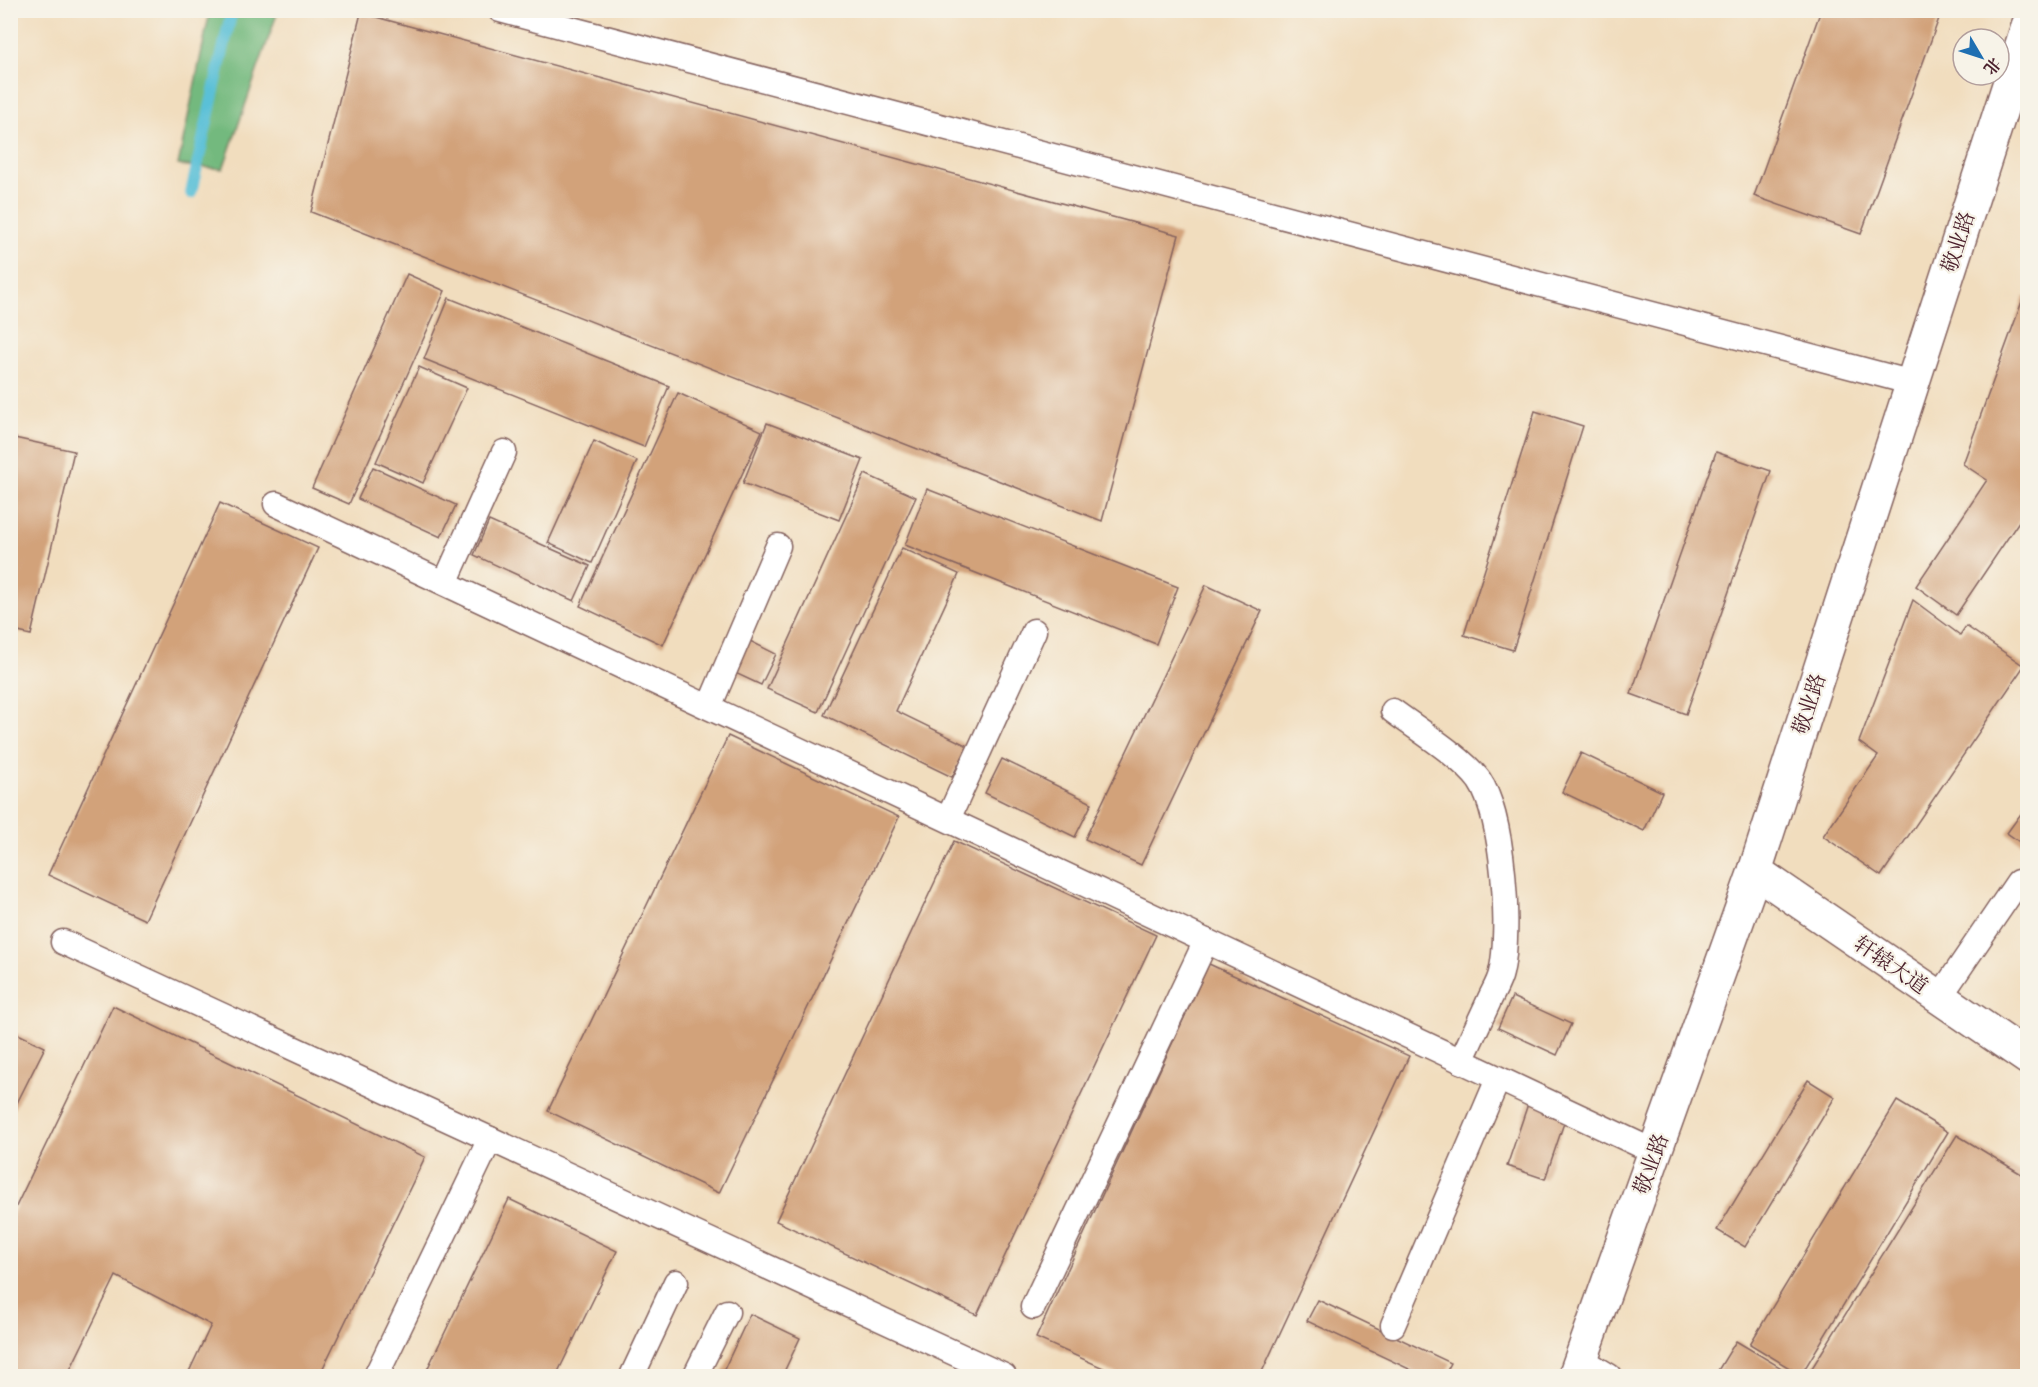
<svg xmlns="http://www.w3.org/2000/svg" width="2038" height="1387" font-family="'Old Standard TT','Noto Serif SC',serif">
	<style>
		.forest { fill: #73b97e; stroke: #5e6c54; stroke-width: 1.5 }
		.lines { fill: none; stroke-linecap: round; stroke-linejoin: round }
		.stream { stroke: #5ac0d7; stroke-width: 12 }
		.building { fill: #d2a27a }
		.service-casing { stroke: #84625e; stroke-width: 27 }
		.tertiary-casing { stroke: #84625e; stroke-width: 36 }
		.service { stroke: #fff; stroke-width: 24 }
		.tertiary { stroke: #fff; stroke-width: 33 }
		.labels { text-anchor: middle; stroke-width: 4.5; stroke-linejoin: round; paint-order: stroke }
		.street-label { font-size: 21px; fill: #4a1f2b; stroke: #f7f3e8 }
	</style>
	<rect width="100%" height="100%" fill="#f7f3e8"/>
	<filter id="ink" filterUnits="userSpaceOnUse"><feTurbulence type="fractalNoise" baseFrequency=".0167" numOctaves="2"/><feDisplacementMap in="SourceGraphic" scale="12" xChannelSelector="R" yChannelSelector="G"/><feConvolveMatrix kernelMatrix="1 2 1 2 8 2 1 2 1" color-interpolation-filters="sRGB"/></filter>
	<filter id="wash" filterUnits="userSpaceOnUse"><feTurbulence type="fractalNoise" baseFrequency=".008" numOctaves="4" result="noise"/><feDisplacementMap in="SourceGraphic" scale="24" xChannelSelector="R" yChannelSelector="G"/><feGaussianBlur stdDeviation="1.35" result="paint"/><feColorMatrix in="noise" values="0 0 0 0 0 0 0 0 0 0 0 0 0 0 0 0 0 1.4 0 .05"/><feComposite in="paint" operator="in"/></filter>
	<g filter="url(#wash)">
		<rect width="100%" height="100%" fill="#f1ddbe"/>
		<path class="forest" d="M210,11H278L223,169L178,165Z"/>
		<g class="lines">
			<path class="stream" d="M191,193L232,10"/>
		</g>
		<g id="blocks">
			<g class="building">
				<path d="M1821,10H1942L1861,234L1754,196Z"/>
				<path d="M361,13L1179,235L1102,521L311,212Z"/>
				<path d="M407,274L445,291L349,504L312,488Z"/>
				<path d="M2024,296L2028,297V508L1956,615L1916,586L1987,480L1963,464Z"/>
				<path d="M449,298L669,386L644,447L424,359Z"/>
				<path d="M419,367L467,388L423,483L376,462Z"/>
				<path d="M678,393L762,431L663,645L580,606Z"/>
				<path d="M1535,411L1583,426L1513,650L1464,635Z"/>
				<path d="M767,423L863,460L839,520L743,483Z"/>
				<path d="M10,437L74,451L31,635L10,630Z"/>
				<path d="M594,441L637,461L592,563L548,543Z"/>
				<path d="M1716,452L1771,471L1686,714L1631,694Z"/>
				<path d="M373,467L456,505L441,537L358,499Z"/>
				<path d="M865,474L916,497L818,712L767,689Z"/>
				<path d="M927,489L1178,587L1156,644L905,545Z"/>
				<path d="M220,503L318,548L145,920L48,875Z"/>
				<path d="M489,521L590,566L574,601L474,555Z"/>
				<path d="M902,548L959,574L896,711L968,746L952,777L824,715Z"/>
				<path d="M1206,585L1262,611L1141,865L1085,839Z"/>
				<path d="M1913,600L1960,635L1966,626L2024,666L1881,876L1823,836L1878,756L1859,742Z"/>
				<path d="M748,640L776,654L761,685L733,672Z"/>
				<path d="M728,736L899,817L719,1193L548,1111Z"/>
				<path d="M1581,753L1662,792L1644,831L1562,792Z"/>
				<path d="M1002,759L1092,803L1075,837L985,793Z"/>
				<path d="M2028,804V848L2007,833Z"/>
				<path d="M954,841L1156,935L977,1315L776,1221Z"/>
				<path d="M1209,964L1409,1056L1260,1376H1121L1036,1338Z"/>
				<path d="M1512,997L1571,1024L1557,1055L1498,1028Z"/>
				<path d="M113,1006L425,1157L319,1376H187L211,1325L116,1276L67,1376H10V1219Z"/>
				<path d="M10,1030L45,1047L10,1117Z"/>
				<path d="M1808,1080L1835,1097L1745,1247L1717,1230Z"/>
				<path d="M1529,1101L1567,1114L1545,1179L1507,1166Z"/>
				<path d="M1897,1101L1948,1132L1801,1375L1750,1344Z"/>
				<path d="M1957,1135L2028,1178V1376H1807Z"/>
				<path d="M509,1199L617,1251L556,1376H424Z"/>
				<path d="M1318,1300L1451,1363L1444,1376H1424L1307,1321Z"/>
				<path d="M750,1314L800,1338L782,1376H721Z"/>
				<path d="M1736,1341L1795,1376H1724L1717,1372Z"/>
			</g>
		</g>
	</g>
	<g filter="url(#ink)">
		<use href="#blocks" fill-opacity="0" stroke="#84625e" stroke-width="1.5"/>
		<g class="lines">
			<defs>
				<g id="service">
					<path d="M500,10L1913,383"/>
					<path d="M276,504L1655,1152"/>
					<path d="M445,583L504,452"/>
					<path d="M709,707L778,546"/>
					<path d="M1393,711C1417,729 1462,757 1479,780C1504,816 1511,931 1501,973C1499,983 1492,993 1488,1003C1479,1022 1470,1042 1461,1061"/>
					<path d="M948,819L1034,631"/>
					<path d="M63,942L1004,1376"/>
					<path d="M1939,998L2018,882L2028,889"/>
					<path d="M1033,1307L1206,941"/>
					<path d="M1393,1325L1498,1079"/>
					<path d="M1581,1359L1609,1376"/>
					<path d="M376,1376L490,1139"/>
					<path d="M632,1376L676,1282"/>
					<path d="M695,1376L727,1312"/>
				</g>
				<g id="tertiary">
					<path d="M1755,871L2028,1058"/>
					<path d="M1575,1376L1755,871L2028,26"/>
				</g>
			</defs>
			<use href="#service" class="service-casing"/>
			<use href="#tertiary" class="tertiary-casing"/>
			<use href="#service" class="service"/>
			<use href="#tertiary" class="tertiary"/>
		</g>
	</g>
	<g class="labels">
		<g class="street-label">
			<text transform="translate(1958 242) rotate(-72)" y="7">敬业路</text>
			<text transform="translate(1809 704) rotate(-72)" y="7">敬业路</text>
			<text transform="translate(1891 965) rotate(35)" y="7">轩辕大道</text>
			<text transform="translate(1651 1164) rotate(-70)" y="7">敬业路</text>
		</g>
	</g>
	<rect width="2038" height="1387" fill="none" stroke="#f7f3e8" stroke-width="36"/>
	<g transform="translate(1981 57) rotate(129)"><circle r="28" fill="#f7f3e8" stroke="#b29e9c" stroke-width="1.5"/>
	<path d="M0-4.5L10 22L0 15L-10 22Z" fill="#1f6fb2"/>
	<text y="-9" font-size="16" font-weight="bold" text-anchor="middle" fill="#4a1f2b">北</text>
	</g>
</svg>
